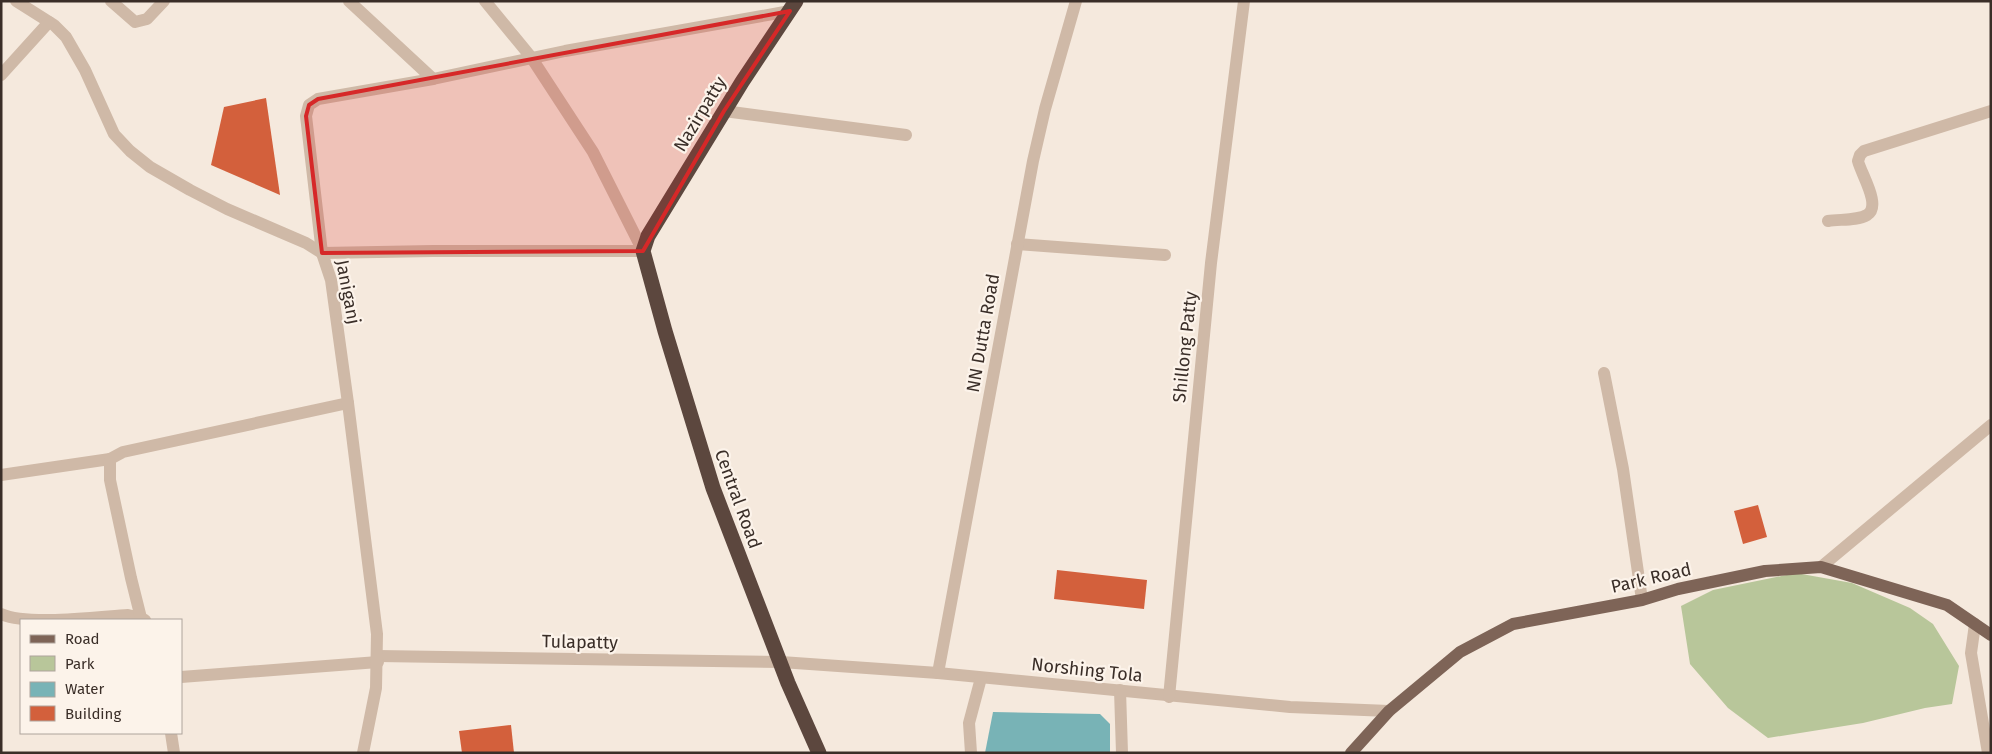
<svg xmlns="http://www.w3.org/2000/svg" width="1992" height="754" font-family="'Fira Sans',sans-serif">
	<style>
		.green { fill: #b8c69a }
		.water { fill: #78b3b6 }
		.building { fill: #d3603c }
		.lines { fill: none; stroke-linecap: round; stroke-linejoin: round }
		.minor { stroke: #cfb9a7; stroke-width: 12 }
		.major { stroke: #7e6457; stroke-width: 12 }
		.highway { stroke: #5c473e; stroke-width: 15 }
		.marked { fill: #d62828; fill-opacity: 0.2; stroke: #d62828; stroke-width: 4; stroke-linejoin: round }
		.labels { text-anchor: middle; stroke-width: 4.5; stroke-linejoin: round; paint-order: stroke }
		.street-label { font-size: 18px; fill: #3a2e28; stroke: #fcf3ea }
	</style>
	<rect width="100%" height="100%" fill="#f5e9dd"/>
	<path class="green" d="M1796,573L1852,583L1910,608L1933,624L1959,666L1952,704L1925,708L1863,723L1768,738L1728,708L1690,664L1681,606L1713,590Z"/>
	<path class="water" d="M993,712L1100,714L1110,724V753H985Z"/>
	<g class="building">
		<path d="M266,98L280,195L211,165L224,107Z"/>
		<path d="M1758,505L1767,537L1743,544L1734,511Z"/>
		<path d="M1057,570L1147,580L1144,609L1054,599Z"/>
		<path d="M511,725L514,753H462L459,731Z"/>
	</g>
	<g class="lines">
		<g class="minor">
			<path d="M16,1L54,25L66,37L85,70L114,134L130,151L150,167L190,190L227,209L306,243L322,253"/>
			<path d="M111,1L135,22L147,19L164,1"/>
			<path d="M349,1L433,79"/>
			<path d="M1,75L49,22"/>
			<path d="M724,111L906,135"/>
			<path d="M1828,221C1839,219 1857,221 1867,215C1882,206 1861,174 1858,161L1860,155L1864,151L1991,111"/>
			<path d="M1017,244L1165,255"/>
			<path d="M322,253L433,251H643L593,152L531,57L485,1"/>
			<path d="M1604,373L1623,469L1642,600"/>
			<path d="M1,475L110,459"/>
			<path d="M1821,567L1991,425"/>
			<path d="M1,614C27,626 97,617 128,615L141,618L145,620"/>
			<path d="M141,618L131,578L110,480V459L123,452L348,403"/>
			<path d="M1975,624L1971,653L1988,753"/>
			<path d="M378,656L781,662L938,673L1290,707L1389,711"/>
			<path d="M938,673L1033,161L1045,109L1076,1"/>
			<path d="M181,677L378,662"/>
			<path d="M1120,690L1122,753"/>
			<path d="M1169,697L1211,263L1244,1"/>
			<path d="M171,733L174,753"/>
			<path d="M363,753L376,688L377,634L348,403L331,280L322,253L306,116L309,105L318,99L433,79L565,51L790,11"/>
			<path d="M971,753L969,723L981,678"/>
		</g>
		<path class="major" d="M1351,753L1389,711L1460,652L1513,624L1642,600L1678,589L1765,571L1821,567L1947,605L1991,635"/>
		<path class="highway" d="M796,1L742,82L648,236L643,251L665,331L713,488L788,683L819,753"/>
	</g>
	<path class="marked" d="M790,11L724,111L643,251L322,253L306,116L309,105L318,99Z"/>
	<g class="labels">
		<g class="street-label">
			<text transform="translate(700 114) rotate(-59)" y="6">Nazirpatty</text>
			<text transform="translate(348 292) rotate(79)" y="6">Janiganj</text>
			<text transform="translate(983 333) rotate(-80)" y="6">NN Dutta Road</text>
			<text transform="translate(1185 347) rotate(-84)" y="6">Shillong Patty</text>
			<text transform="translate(738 499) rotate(70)" y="6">Central Road</text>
			<text transform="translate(1651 578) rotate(-13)" y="6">Park Road</text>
			<text transform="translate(580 642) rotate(1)" y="6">Tulapatty</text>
			<text transform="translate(1087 670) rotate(6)" y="6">Norshing Tola</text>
		</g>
	</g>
	<rect width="1992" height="754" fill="none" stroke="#3a2e28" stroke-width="5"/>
	<rect x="20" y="619" width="162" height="115" fill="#fcf3ea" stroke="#aea49c"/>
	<rect x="30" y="635" width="25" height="8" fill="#7e6457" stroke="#aea49c"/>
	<text x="65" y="644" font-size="15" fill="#3a2e28">Road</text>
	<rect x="30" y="656" width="25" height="15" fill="#b8c69a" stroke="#aea49c"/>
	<text x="65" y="669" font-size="15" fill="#3a2e28">Park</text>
	<rect x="30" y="682" width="25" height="15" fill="#78b3b6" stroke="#aea49c"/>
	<text x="65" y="694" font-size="15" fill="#3a2e28">Water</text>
	<rect x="30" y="706" width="25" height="15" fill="#d3603c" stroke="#aea49c"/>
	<text x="65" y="719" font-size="15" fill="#3a2e28">Building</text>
</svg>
